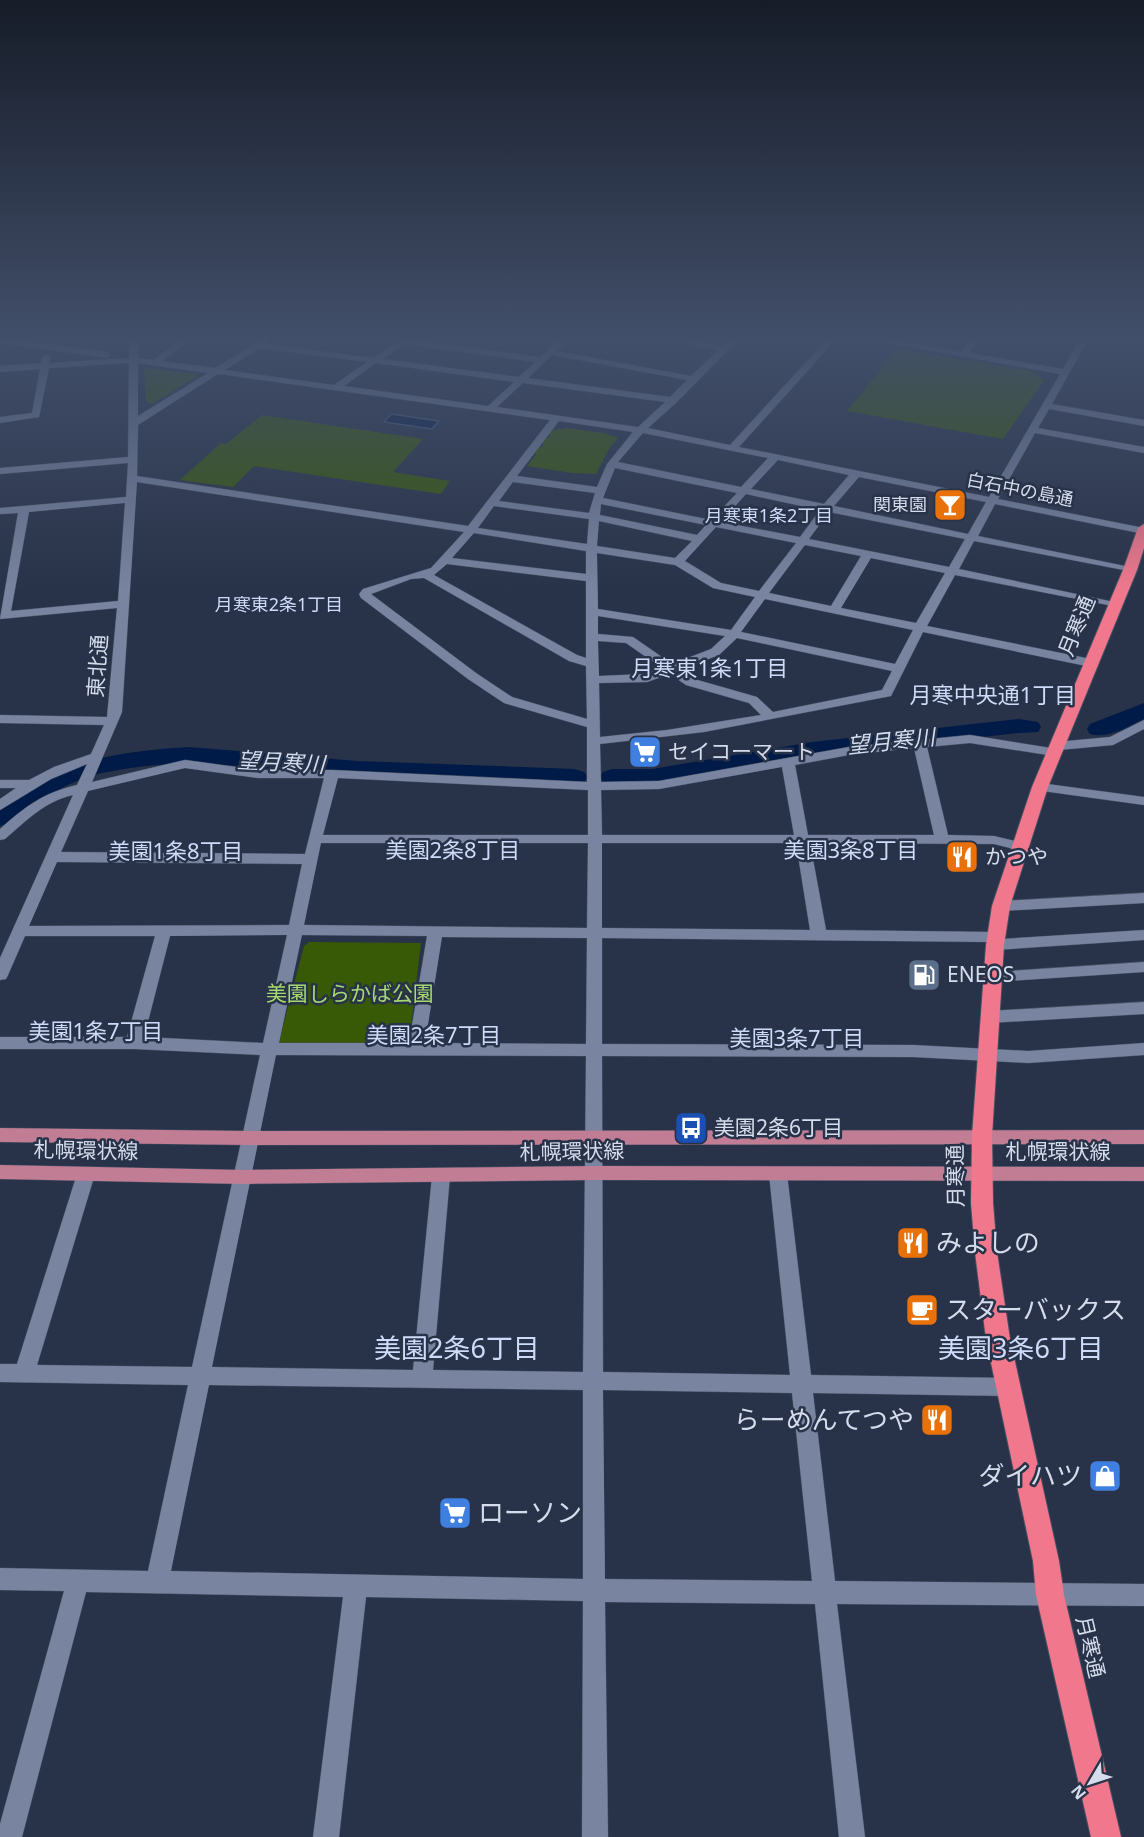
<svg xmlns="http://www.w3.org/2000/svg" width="1144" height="1837" font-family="'Noto Sans','Noto Sans JP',sans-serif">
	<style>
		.green { fill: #385905 }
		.water { fill: #001b47; stroke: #405578; stroke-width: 1.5 }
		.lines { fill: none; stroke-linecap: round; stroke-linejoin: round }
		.river { fill: #001b47; fill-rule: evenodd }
		.minor-casing { stroke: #485063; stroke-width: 1 }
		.major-casing { stroke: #485063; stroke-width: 1 }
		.highway-casing { stroke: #485063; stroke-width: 2 }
		.minor { fill: #7985a0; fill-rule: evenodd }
		.major { fill: #c17d94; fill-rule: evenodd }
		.highway { fill: #f1788c; fill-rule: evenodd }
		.labels { text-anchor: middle; stroke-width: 5; stroke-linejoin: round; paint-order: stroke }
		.far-street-label { font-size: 18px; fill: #d5dceb; stroke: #283248 }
		.far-poi-label { font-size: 18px; fill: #d5dceb; stroke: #283248; text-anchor: end }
		.far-neighbourhood-label { font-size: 18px; fill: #cddbf8; stroke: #283248 }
		.street-label { font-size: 21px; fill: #d5dceb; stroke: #283248 }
		.poi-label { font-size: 21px; fill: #d5dceb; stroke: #283248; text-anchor: start }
		.park-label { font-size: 21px; fill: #a5d872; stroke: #283248 }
		.neighbourhood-label { font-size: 22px; fill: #cddbf8; stroke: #283248 }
		.water-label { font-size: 22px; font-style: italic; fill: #d1ddf0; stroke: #283248 }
		.near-poi-label { font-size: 26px; fill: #d5dceb; stroke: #283248; text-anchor: start }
		.near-neighbourhood-label { font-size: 27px; fill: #cddbf8; stroke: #283248 }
	</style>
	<rect width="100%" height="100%" fill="#283248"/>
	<g class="green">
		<path d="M897,349L1031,371L1044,380L1003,439L847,411Z"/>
		<path d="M147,368L197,374L198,376L152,404L146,402L144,369Z"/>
		<path d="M262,415L423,439L393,472L450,481L441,494L254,466L233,487L180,480L221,443L226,444Z"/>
		<path d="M566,428L604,433L618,438L610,447L596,474L572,473L527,466L536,455L534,453L535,449L543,446L542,440L549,437L550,431Z"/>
		<path d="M309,942L421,943L409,1043L283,1045L279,1041L304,946Z"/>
	</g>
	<path class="water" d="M391,414L439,421L432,429L384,422Z"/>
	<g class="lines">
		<g class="river">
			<path d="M1144,703V719C1127,727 1109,739 1090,734L1087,729L1090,724Z"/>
			<path d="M1019,719L1038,722L1041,727L1038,732L1019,733L812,756L652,785H612L603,782L599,777L603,772L612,769H652L812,742Z"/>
			<path d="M189,747L358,761L575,769L584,772L588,777L584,782L575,785C502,782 429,781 357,777C276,771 194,755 113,771C87,775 64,785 42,800C28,809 16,822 0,826V805C61,760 115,752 189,747Z"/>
		</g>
		<defs>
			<g id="minor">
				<path d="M130,336H138V358L153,360L186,336H196L162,361L215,368L265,338L269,341L267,344L373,358L395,342L364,336H405L409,339L540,357L553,344L520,336H538L558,340L562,336H571L557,351L691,376L718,350L648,336H667L723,346L733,336H742L677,402L648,428L730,445L830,336H839L739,447L989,497L1060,374L849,336H869L961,352L972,336H980L969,353L1063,369L1082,336H1090L1052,404L1144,420V426L1049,409L1038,428L1144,447V453L1035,433L998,499L1144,528V534L995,504L978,536L1130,567L1134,568V572L974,541L959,569L1114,602L1118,603V607L955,575L927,626L1091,659L1097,663L1095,666L1091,667L923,632L891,696L704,732L600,744L601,782L659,781L849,747L970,735L1051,748V743L1056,742L1110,737L1144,720V729L1113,745L1059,750V755L1054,756L970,743L927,747L948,835L994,836L1027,844L1029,847L1027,850L1022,851L994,844L810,843L826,930L996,932L1001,933L1002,939L1144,930V940L995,950L990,949L987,945L989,942L602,938V1044L913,1045L1028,1051L1144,1043V1055L1028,1063L913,1057L602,1056L603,1372L790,1375L769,1174L772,1169L778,1167L784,1169L787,1174L811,1375L1008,1378L1015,1381L1018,1387L1015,1393L1008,1396L813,1393L835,1581L1144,1584V1606L837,1604L865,1837H839L815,1604L605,1602L608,1837H582L583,1601L366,1597L339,1837H313L343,1597L86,1592L22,1837H0V1824L64,1591L0,1590V1568L148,1571L188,1385L0,1382V1364H17L77,1174L80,1169L86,1167L92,1169L95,1174L37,1365L192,1367L260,1055L134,1049H0V1037H127L155,936H25L8,975L6,979L0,980V958L73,795C45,801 26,821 5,839L0,840V829C26,806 43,793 77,785L87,764L51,779L0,810V799L16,788H0V780H29L54,767L91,754L104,725L0,723V715L107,717L117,608L0,619L18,513L0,514V508L126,497L128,463L0,474V468L128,457L129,363L49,368L39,417L0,423V417L32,413L40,369L0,372V366L41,363L42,357L46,354L50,357L49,363L129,358ZM404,344L535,362L519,377L383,359ZM260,348L367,362L334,385L225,370ZM552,355L687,380L670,397L528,378ZM138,363L144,364L208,373L138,416ZM376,363L514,382L488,406L344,386ZM218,374L550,420L468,526L137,476L138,425ZM523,383L665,402L638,427L497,407ZM559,421L633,432L607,464L597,487L517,476ZM643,433L768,458L741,487L618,462ZM778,460L849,475L824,504L751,489ZM615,468L737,493L711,520L603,498ZM859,477L986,502L968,534L834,506ZM137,482L464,532L431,568L363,589L359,594L361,598L468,679L504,703L587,727V782L332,770H258L185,760L92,782L122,712ZM513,482L595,493L589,513L499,501ZM746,494L820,510L800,537L721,522ZM125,503L118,601L11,611L29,512ZM601,504L706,525L697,535L600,515ZM494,506L589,519L587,544L478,528ZM829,512L965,539L949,567L809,539ZM599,521L692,541L675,558L597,546ZM716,527L796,543L759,591L721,583L685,561ZM474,533L586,551V574L452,558ZM805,545L861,556L831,606L769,593ZM597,553L675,565L713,588L755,597L731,630L598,609ZM871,558L945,573L916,623L841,608ZM447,564L586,581V658L577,655L434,575ZM424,578L569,661L586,666L587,719L512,697L476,673L371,594L411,579ZM765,599L913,630L895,664L741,632ZM598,616L725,636L711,649L672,664L633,637L598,634ZM737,638L892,671L882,690L773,712L757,697L694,679L680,670L719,655ZM598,641L626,643L662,668L645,674L599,676ZM670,674L686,685L749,703L761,715L667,730L600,737L599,683L647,682ZM914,748L934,835H808L795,765L849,755ZM782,767L794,835H602L601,790L659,789ZM185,768L258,778H324L305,854L61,852L88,791ZM338,778L588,790V835H323ZM321,843H588L587,928L304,925ZM602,843H796L810,930L602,928ZM57,862L302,864L289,925L29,926ZM287,935L263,1043L144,1037L170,936ZM302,935L427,936L409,1043H279ZM442,937L587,938L586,1044L425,1043ZM276,1055L586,1056L583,1372L433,1370L450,1176L447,1171L441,1169L435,1171L432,1176L413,1370L212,1367ZM209,1385L583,1390V1579L171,1571ZM603,1390L792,1393L812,1581L605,1579Z"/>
				<path d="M1112,336L1144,338V344Z"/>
				<path d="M0,337L107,352L111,355L107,358L0,343Z"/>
				<path d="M1040,783L1144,797V805L1035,790L1033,787L1035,784Z"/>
				<path d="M1144,893V903L1001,911L994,906L1001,901Z"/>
				<path d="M1144,962V972L992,982L986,981L984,977L986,973L992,972Z"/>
				<path d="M1144,1002V1014L989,1023L983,1021L981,1017L983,1013L989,1011Z"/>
			</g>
			<g id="major">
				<path d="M0,1128L250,1131L1144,1130V1144L250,1145L0,1142Z"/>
				<path d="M0,1165L243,1170L594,1166L1144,1167V1181L594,1180L243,1184L0,1179Z"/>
			</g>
			<path id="highway" d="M1144,524V548L1137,570L1048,787L1010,906L1004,945L992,1136L993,1203L997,1252L1010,1339L1059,1561L1064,1595L1121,1837H1091L1036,1595L1033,1561L986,1339L975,1252L971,1203L972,1136L986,945L992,906L1032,787L1123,570L1138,528Z"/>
		</defs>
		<use href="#minor" class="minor-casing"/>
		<use href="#major" class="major-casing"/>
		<use href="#highway" class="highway-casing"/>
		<use href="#minor" class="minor"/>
		<use href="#major" class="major"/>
		<use href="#highway" class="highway"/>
	</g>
	<linearGradient id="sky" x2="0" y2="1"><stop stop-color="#161c28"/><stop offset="0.57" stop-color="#424f6a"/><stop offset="1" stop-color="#424f6a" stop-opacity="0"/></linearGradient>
	<rect width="1144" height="593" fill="url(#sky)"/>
	<defs>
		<symbol id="bar-square" viewBox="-11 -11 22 22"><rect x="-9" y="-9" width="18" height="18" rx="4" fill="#e8710a" stroke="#283248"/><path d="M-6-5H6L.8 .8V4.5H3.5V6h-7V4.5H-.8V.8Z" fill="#fff"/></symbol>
		<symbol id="supermarket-square" viewBox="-11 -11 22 22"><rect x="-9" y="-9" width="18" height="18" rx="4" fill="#3f7fe0" stroke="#283248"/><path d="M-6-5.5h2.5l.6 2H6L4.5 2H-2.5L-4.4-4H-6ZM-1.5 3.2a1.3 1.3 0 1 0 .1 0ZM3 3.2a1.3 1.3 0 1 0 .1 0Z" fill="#fff"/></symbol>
		<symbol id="restaurant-square" viewBox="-11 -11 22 22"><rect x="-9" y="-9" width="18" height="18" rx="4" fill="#e8710a" stroke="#283248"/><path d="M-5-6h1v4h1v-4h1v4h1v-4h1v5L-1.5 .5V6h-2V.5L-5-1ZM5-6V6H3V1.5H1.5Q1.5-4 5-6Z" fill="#fff"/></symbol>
		<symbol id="fuel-square" viewBox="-11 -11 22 22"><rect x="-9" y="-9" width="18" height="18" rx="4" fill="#5c6f8a" stroke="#283248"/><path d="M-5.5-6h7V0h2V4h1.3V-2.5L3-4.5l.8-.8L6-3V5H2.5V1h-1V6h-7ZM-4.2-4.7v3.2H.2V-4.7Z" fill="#fff"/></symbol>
		<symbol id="bus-square" viewBox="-11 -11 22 22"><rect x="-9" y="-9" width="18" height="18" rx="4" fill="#1a4fb4" stroke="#283248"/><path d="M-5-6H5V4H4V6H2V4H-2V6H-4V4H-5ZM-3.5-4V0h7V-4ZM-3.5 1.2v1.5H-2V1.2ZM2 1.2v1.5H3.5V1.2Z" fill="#fff"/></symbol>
		<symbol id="cafe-square" viewBox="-11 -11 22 22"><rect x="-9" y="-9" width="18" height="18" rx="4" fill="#e8710a" stroke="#283248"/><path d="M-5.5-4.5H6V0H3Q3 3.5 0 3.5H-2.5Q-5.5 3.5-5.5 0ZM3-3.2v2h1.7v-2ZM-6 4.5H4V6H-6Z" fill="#fff"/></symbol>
		<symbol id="shop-square" viewBox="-11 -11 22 22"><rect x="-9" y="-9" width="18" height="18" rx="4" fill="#3f7fe0" stroke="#283248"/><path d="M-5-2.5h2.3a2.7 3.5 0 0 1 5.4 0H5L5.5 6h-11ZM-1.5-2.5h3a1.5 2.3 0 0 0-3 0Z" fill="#fff"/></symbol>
	</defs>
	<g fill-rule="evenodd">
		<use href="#bar-square" x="931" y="486" width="38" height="38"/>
		<use href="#supermarket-square" x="626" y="733" width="38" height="38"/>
		<use href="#restaurant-square" x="943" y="838" width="38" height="38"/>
		<use href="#fuel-square" x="905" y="956" width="38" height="38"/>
		<use href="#bus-square" x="672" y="1109" width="38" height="38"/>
		<use href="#restaurant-square" x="894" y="1224" width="38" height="38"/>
		<use href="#cafe-square" x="903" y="1291" width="38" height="38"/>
		<use href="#restaurant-square" x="918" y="1401" width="38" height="38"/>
		<use href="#shop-square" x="1086" y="1457" width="38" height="38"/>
		<use href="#supermarket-square" x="436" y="1494" width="38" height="38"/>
	</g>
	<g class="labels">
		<g class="far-street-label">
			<text transform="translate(1020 490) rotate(11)" y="6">白石中の島通</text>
		</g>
		<g class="far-poi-label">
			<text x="927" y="511">関東園</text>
		</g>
		<g class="far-neighbourhood-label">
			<text x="769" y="522">月寒東1条2丁目</text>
			<text x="279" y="611">月寒東2条1丁目</text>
		</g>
		<g class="street-label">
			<text transform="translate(1077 626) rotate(-68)" y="7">月寒通</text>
			<text transform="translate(98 666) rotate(-86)" y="7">東北通</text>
			<text transform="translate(86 1151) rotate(1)" y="7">札幌環状線</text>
			<text transform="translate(572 1152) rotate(-1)" y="7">札幌環状線</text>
			<text x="1058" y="1159">札幌環状線</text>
			<text transform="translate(956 1176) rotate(-91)" y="7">月寒通</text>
			<text transform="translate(1090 1647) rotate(77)" y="7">月寒通</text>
		</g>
		<g class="poi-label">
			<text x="668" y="759">セイコーマート</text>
			<text x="985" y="864">かつや</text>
			<text x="947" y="982">ENEOS</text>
			<text x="714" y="1135">美園2条6丁目</text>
		</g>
		<g class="park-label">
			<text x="350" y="1001">美園しらかば公園</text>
		</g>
		<g class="neighbourhood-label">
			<text x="710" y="676">月寒東1条1丁目</text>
			<text x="993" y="703">月寒中央通1丁目</text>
			<text x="453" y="858">美園2条8丁目</text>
			<text x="851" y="858">美園3条8丁目</text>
			<text x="176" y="859">美園1条8丁目</text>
			<text x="96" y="1039">美園1条7丁目</text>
			<text x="434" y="1043">美園2条7丁目</text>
			<text x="797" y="1046">美園3条7丁目</text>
		</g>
		<g class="water-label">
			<text transform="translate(891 741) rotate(-6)" y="8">望月寒川</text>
			<text transform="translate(281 762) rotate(3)" y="8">望月寒川</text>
		</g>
		<g class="near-poi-label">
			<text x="936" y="1252">みよしの</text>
			<text x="945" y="1319">スターバックス</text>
			<text x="914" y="1429" text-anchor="end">らーめんてつや</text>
			<text x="1082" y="1485" text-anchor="end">ダイハツ</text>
			<text x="478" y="1522">ローソン</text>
		</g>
		<g class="near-neighbourhood-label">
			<text x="457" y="1358">美園2条6丁目</text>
			<text x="1021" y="1358">美園3条6丁目</text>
		</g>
	</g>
	<g transform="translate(1090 1783) rotate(231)" stroke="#283248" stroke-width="4.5" paint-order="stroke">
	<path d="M0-4.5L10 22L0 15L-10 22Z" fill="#d5dceb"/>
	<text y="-9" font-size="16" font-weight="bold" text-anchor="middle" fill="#d5dceb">N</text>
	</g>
</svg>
